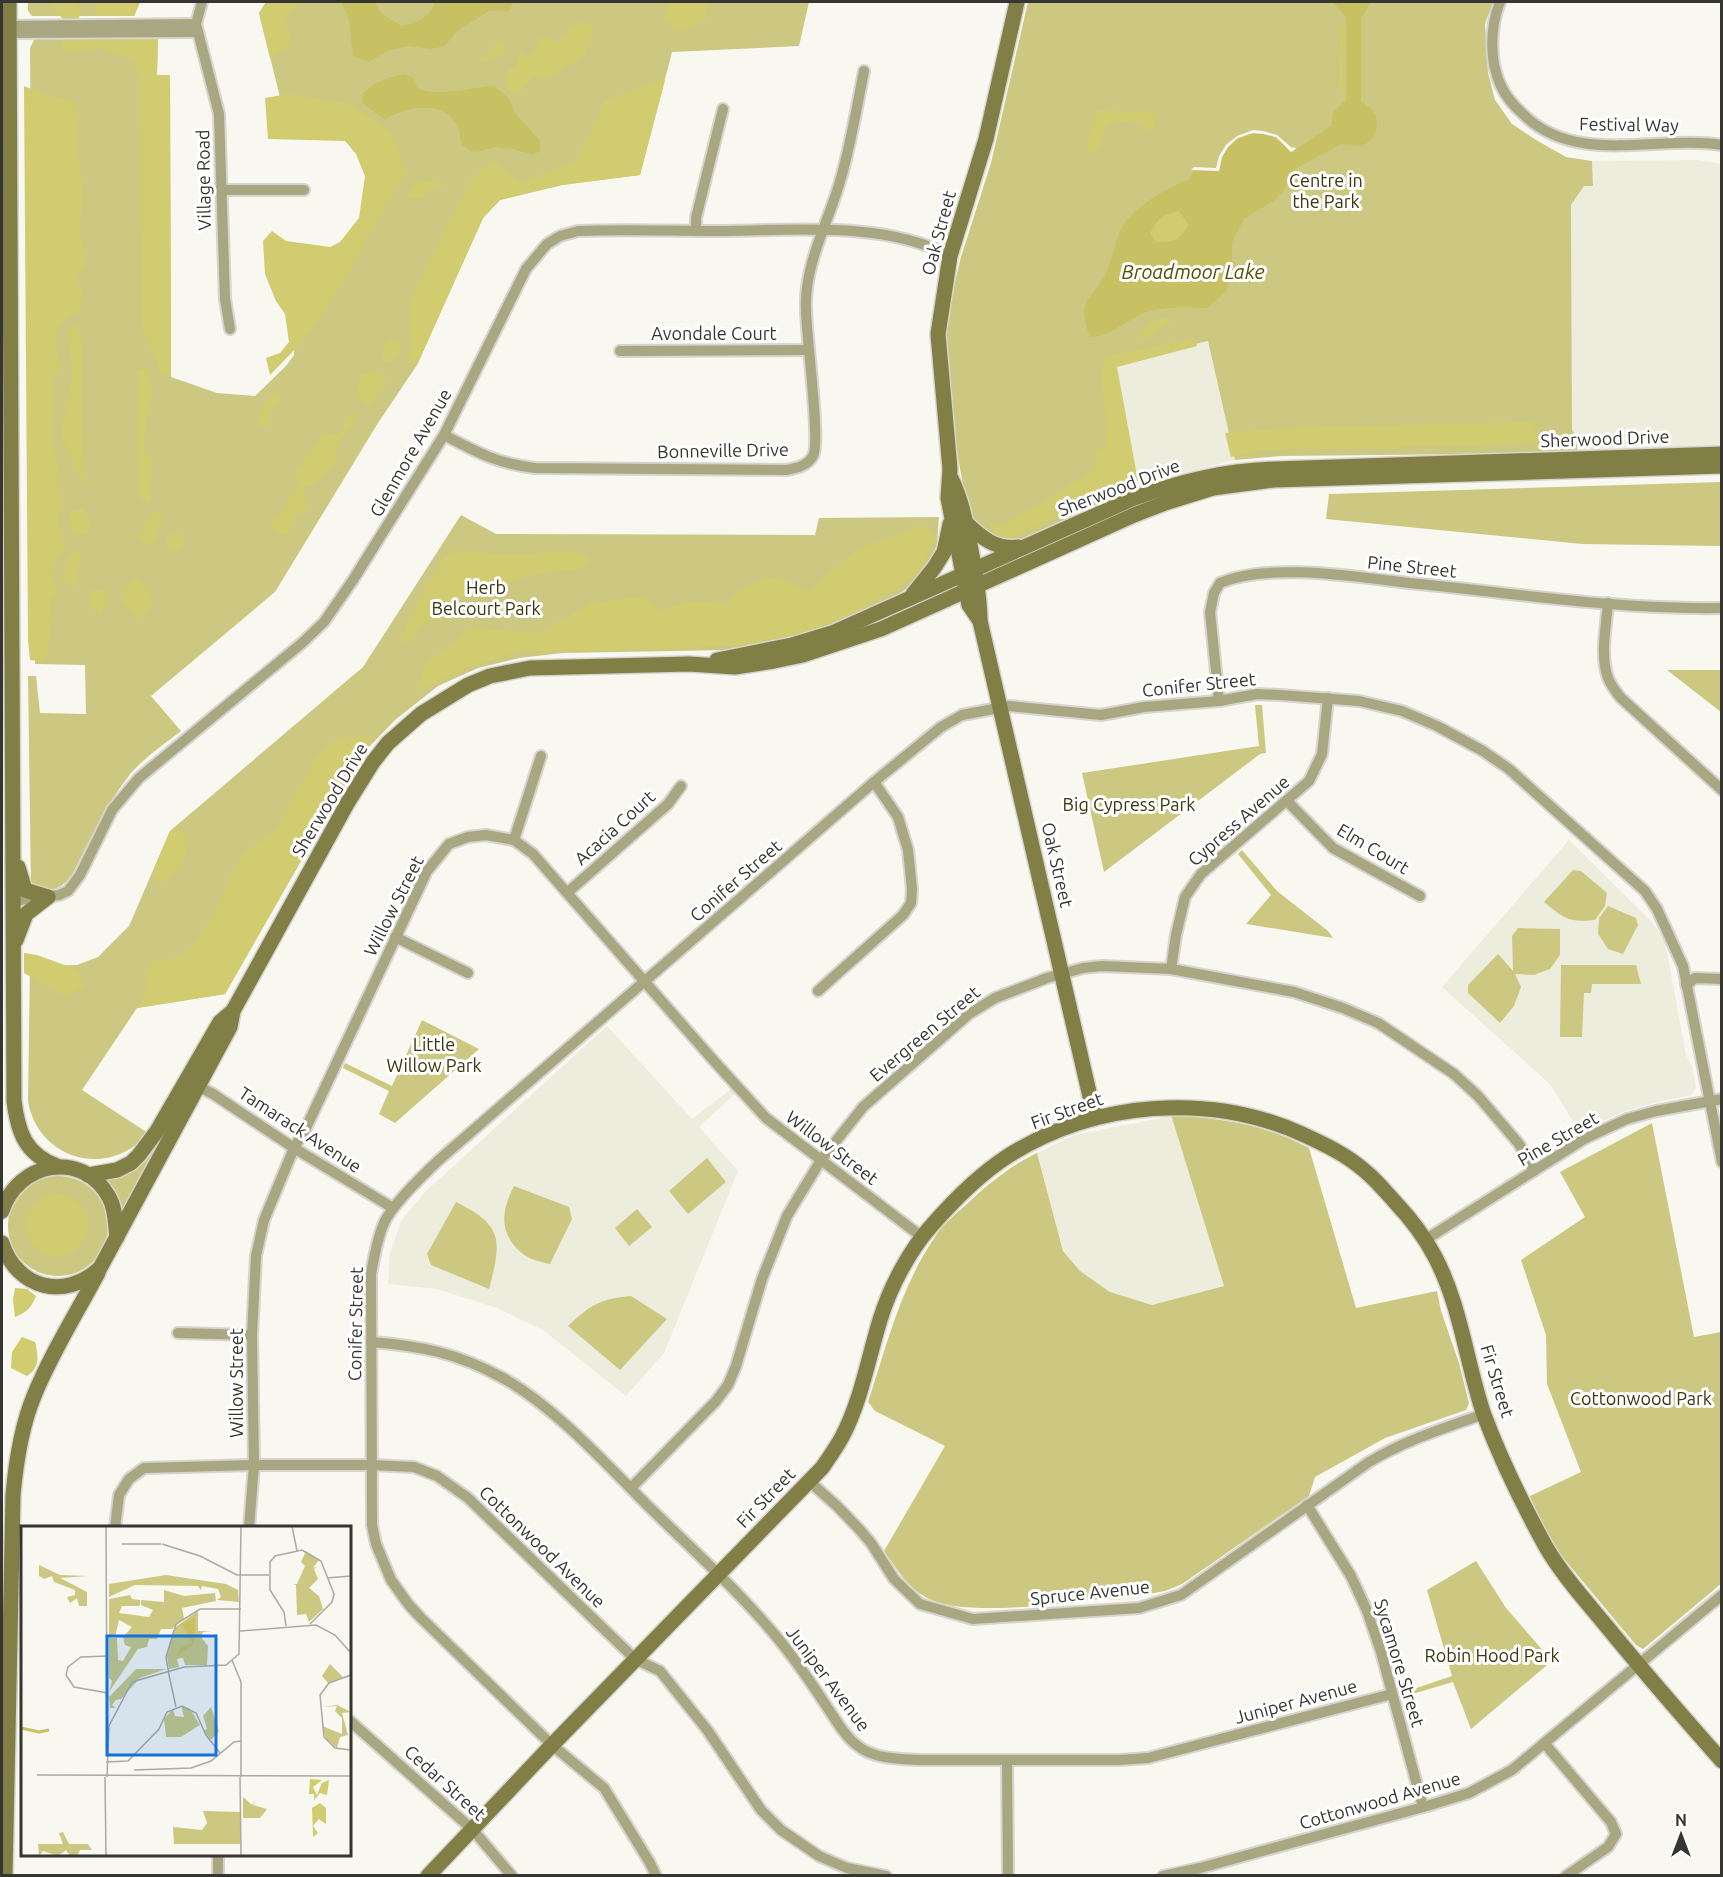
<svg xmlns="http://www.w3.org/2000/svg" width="1723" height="1877" font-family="Ubuntu,sans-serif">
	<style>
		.built { fill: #ededde }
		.green { fill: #ccc881 }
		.forest { fill: #d1cc6f }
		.water { fill: #c7c164; fill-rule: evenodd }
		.pier { fill: #f8f7f0 }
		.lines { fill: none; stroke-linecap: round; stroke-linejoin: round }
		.street-casing { stroke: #d5d4ce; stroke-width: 14 }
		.secondary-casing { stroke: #d5d4ce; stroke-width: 18 }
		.street { stroke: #a8a781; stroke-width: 10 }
		.secondary { stroke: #827f46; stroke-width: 15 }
		.labels { text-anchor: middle; stroke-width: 6; stroke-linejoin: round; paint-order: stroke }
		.street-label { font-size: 18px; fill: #353532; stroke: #fff }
		.park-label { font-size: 18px; fill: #39370e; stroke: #fff }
		.water-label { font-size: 20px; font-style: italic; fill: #534f03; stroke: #fff }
		.inset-river { fill: none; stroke: #c7c164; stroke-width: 3 }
		.inset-road { fill: none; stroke: #aaa9a4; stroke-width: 1.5 }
		.view { fill: #1271da; fill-opacity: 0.15; stroke: #1271da; stroke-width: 3 }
		.inset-edge { fill: none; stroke: #353532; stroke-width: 3 }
	</style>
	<rect width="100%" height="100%" fill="#f8f7f0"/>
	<g class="built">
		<path d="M1698,160L1721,164V448L1577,453V437L1572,430L1571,205L1584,186L1593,185L1592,161Z"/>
		<path d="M1208,341L1235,460L1137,485L1111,363Z"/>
		<path d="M1569,840L1652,922L1665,942L1686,1055L1692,1067L1696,1087L1691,1095L1653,1103L1623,1112L1579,1132L1551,1085L1442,987Z"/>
		<path d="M607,1026L692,1119L734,1087L738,1091L699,1127L738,1171L664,1353L626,1396L543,1330L497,1308L437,1289L388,1284L390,1253L401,1221L425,1192Z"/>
		<path d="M1171,1115L1224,1286L1152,1305L1110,1292L1080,1271L1063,1251L1037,1153L1074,1135L1157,1119Z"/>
	</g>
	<g class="green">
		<path d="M28,2H140L134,16H32L28,11Z"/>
		<path d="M266,2H809L799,46L672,52L640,175L562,185L500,200L483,218L417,365L378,423L275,592L151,696L181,731C164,744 145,757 131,773C106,804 89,842 71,877C58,891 49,892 31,889L28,676H36L40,713L86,714L85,665L35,664L30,48L36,36L158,35L157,75H170L171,377L217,393L255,396L286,366L294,355L295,262L352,259L379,172L348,137H290L259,13Z"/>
		<path d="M1028,2H1493L1485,24L1488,73L1495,100L1512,124L1536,140L1566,157L1592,161L1593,186H1584L1571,205L1572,430L1577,437V453L1281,456L1235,460L1208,341L1112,363L1137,485L1017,542H1006L979,529L968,512L957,452L947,356V315L961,257L991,163Z"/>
		<path d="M1721,482V546L1582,544L1326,519L1329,494Z"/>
		<path d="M461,515L496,534L815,535L819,518L939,517L937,543L931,566L920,578L894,598L831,627L777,643L727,650L563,653L519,658L478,668L438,686L395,720L370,746L336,800L225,994L137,1008L82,1090L148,1133C109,1180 38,1160 28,1101L30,966L77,965L98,957L129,926L170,831L363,667Z"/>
		<path d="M1667,670H1721V712Z"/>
		<path d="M1255,705H1262L1266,753L1260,754L1104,872L1082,773L1259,746Z"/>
		<path d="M1242,850L1277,891L1328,931L1333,938L1246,924L1271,895L1238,854Z"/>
		<path d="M1573,870L1581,871L1607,893L1605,906L1595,920C1569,923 1563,918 1544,902Z"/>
		<path d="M1608,906L1636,918L1638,925L1623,954L1608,949L1598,934L1599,918Z"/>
		<path d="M1518,928L1560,929V955L1550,969L1534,975L1515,974L1521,987L1514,1006L1500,1023L1468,993V985L1498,954L1513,971L1512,936Z"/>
		<path d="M1561,965H1636L1641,984H1592L1591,993H1584L1582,1037H1560Z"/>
		<path d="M422,1020L479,1049L395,1123L379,1114L389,1091L343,1068L345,1063L392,1086Z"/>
		<path d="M1171,1115C1224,1119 1261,1123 1309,1148L1356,1308L1437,1291L1441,1311L1459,1363L1469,1403L1466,1410L1385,1438L1315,1477L1309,1496L1182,1584L1165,1591L1115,1600L1109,1598C1066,1603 964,1618 927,1598C908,1588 896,1568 884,1551L945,1446L875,1411L868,1402C887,1345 900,1288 935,1237C943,1223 959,1212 970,1201C990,1182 1012,1165 1037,1153L1063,1251L1080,1271L1110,1292L1152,1305L1224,1286Z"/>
		<path d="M1652,1123L1694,1337L1721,1332L1722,1583L1643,1649L1636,1645L1549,1541L1530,1496L1581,1472L1547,1384L1546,1335L1521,1260L1585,1217L1560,1172Z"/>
		<path d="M152,1149L157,1153L123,1212L121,1211L106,1179Z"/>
		<path d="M707,1158L726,1182L688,1214L669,1191Z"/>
		<circle cx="58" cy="1226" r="50"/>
		<path d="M514,1186L569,1207L572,1219L550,1264C542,1262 530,1260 523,1254C498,1234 501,1211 514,1186Z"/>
		<path d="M456,1202C503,1225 502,1240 489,1289L431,1265L427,1254Z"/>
		<path d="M637,1209L652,1227L629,1246L615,1228Z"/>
		<path d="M631,1296L667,1319L620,1370L568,1326C590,1305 600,1299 631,1296Z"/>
		<path d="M1476,1561L1506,1608L1552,1661L1471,1729L1453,1682L1402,1697V1693L1452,1676L1427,1590Z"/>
	</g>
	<g class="forest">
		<path d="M47,2H76L81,12L78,20H64Z"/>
		<path d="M112,2H140L134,16H96V3Z"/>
		<path d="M266,2H299L285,19L293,44L270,58L259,13Z"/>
		<path d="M672,2H704L707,8L705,21L679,33L664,18L666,6Z"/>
		<path d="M575,22L592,24V38L585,56L546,79L535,75L520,92L510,93L505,84L508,69H514L521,52L527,58L537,49V40L546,36L558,42Z"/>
		<path d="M1340,23H1344L1343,92L1341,93V87H1339Z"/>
		<path d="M158,35L157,75H170L171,377L161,374L142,324L139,78L132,59L99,48L80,52H63L61,36Z"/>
		<path d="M501,39L507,48L502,55L479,63L478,59L488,54L489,50Z"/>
		<path d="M660,79L665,80L640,175L562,185L500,200L483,218L417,365L409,363L410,299L471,180L493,160L521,182L577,161L605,101Z"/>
		<path d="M24,86L46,95L69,100L75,104L78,120V152L83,199L79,230L86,256L85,269L78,271V281L82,293L79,312C74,315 66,318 62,323C52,334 56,354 60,367L53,378V442L60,479L61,508L58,521L65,546L62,556L53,559L52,573L58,595L50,600C53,620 50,643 45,662L30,660L28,640Z"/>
		<path d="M288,94L351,104L394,135L406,172L329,305L304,340L270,375L266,358L280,353L289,342L285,314L276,301L265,274L263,241L272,231L286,241L330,247L340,242L359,218L365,176L356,154L345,141L268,139L265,98Z"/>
		<path d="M1097,110L1158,113L1154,127L1145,132L1137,121L1117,122L1106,126L1101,146L1091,153L1085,148Z"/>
		<path d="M423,181L441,184L444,186L429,191L424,199L407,198L412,186Z"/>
		<path d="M1179,211L1189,225C1178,241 1175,242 1156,242L1150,234C1157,219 1163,214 1179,211Z"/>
		<path d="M1170,318L1172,320C1166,327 1157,328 1153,336L1142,339L1139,337C1146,322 1154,319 1170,318Z"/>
		<path d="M79,324L81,342L82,433L85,481L83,487L61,433L73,374L67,331Z"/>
		<path d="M1195,338L1197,346L1117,367L1138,481L1098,497L1009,540L995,535L987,520L999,526L1021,515L1090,473L1097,459L1092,453L1106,447C1109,417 1098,387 1104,357Z"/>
		<path d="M388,339L395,340L401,344L399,354L391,362H383L382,350Z"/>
		<path d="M147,369C149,376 153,385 152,393C151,414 135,441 152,459L150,504L139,497L137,371Z"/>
		<path d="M373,372L381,375L387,383L369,406L356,399L360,375Z"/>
		<path d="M279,391L283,401L274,405L267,426L258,428C259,410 263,401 279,391Z"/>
		<path d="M353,410L356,420C352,427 348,430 343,436C339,441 340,448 335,454L337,462L313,486H305C302,497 309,502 303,513L295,514L293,518L295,523L287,535L280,534L274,530L271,518L280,514L298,485L295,472L324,433L339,434C344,427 346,415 353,410Z"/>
		<path d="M1534,422L1537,444L1261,450L1231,457L1225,433L1301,427Z"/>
		<path d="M83,508L91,523L89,533L74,535L69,519L72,511Z"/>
		<path d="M152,510L160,514L163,521L157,529V539L150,546L138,538Z"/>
		<path d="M921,525L935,533L922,570L895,590L849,616L777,643L658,649L517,652L465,669L418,691L424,664L473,628L537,633L593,603L645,596L659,611L692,601L728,604L738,591L765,578H780L809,592L854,551Z"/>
		<circle cx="175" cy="542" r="9"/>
		<path d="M456,551C478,552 501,555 523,554C544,554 569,547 589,557L590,562L579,569L538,574L485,588L457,600L440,619C420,621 418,627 408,644L401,641L410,617L444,558Z"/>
		<path d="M72,552H75L80,555C81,565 75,572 79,582L76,586C68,585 63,583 60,576L68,567L67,558Z"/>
		<path d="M136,578L148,587L152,605L138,620L123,601L124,585Z"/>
		<path d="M90,590H107L109,603L104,608L101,615L90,607Z"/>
		<path d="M372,736L225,994L137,1008L144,999L149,961L174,959L191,949L213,915L240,857L276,829L318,754L340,737Z"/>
		<path d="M170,831H183L190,835C185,855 182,877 159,883L152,873Z"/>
		<path d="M24,953L37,955L78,970L85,985L66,997L24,973Z"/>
		<circle cx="57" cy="1225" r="31"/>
		<path d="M15,1288L27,1289L36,1296C32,1307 26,1313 15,1317L13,1300Z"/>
		<path d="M22,1337L35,1342C38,1355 41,1367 27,1376L11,1368L12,1352Z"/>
	</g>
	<g class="water">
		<path d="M341,2H374L382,14L402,26C418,22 429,18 435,2H517L513,3L508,12L489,11L456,32L445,46L431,49L408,46L388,51L368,62L353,56L349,19Z"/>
		<path d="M1333,2H1371L1361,18V101L1372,109L1376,116L1377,127L1375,135L1366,144L1360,146L1341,144L1295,169L1284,190L1275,200L1244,219L1232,243V268L1226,292L1207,308C1188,308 1168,306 1150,311C1129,317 1112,337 1090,337C1076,299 1089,304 1105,275C1112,261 1114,245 1120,231C1130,208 1167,188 1190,179L1194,170L1219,171C1226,130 1265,121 1291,152L1331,126L1333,112L1346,100V17ZM1179,211L1189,225C1178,241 1175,242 1156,242L1150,233C1158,219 1163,214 1179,211Z"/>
		<path d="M404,74L414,78L417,88C440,98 470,87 494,86L509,98L515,113L540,141V151L533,155L513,149L495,147L477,152L471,151L462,145C460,136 459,125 452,118C435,101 403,108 385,120L362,103L363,93C375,82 388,77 404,74Z"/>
	</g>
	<path class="pier" d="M1253,130L1263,131L1277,135L1292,148L1294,147L1296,149L1291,152L1276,137L1263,134L1253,133L1238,138L1228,147L1222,157L1219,171L1191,170L1194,167L1216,168L1219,156L1226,145L1237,136Z"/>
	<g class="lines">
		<defs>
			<g id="street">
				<path d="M202,2L196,24L219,114L225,299L230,329"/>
				<path d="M1500,2C1490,27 1489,61 1501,86C1506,97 1515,107 1524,115C1576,166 1657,135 1722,145"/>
				<path d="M2,26L196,24"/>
				<path d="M2,33L198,32"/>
				<path d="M220,190H304"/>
				<path d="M696,231V218L723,109"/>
				<path d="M620,351L808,350"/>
				<path d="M444,435C479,453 495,463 535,468L786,470C797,468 807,466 813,456C821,443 806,334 806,310C804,263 829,222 841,178C851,143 857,106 864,71"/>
				<path d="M1608,603C1606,627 1600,656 1608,678C1611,685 1616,692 1621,698L1722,790"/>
				<path d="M1219,701L1210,612L1214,593L1220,583C1268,562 1357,577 1409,583C1513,593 1617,610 1722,608"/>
				<path d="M1287,801L1333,848L1420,896"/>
				<path d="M514,840L541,756"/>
				<path d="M568,892L668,804L681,786"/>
				<path d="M12,901L59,895L68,891L80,875L112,810L139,778L302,643L324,622L353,580L444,435L526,269L547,244L560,236L578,231C624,229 669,231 715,231C788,231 884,220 950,256"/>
				<path d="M395,937L468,973"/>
				<path d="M1171,969L1176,935L1185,897L1201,874L1309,781L1322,754L1328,698"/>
				<path d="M1686,985L1695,978L1722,979"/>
				<path d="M818,991L903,915L911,903L912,889L908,850L898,817L874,782"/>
				<path d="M192,1083L213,1094L294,1148L393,1208"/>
				<path d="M1425,1240L1584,1139L1627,1119L1656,1111L1722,1099"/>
				<path d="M178,1333L252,1335"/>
				<path d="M371,1342C421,1346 457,1353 501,1377C553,1405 605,1463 647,1505C692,1549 740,1592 780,1641C797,1662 812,1684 827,1707C836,1720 845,1737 858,1746C875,1760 903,1759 923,1760H1119L1148,1758L1392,1694"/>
				<path d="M810,1482L837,1506L860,1530L871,1543L894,1579L920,1604L973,1619L1139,1608L1181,1595L1369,1462C1406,1440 1444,1428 1484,1414"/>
				<path d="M631,1488L716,1401L728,1385L736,1366L762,1279L787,1216L821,1160L863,1107L969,1014L995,998L1047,978L1083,968L1102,966L1171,969L1294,992L1343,1008L1378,1023L1454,1074L1478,1096L1519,1144L1534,1171"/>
				<path d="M1307,1505L1351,1576L1367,1611L1381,1652L1423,1807"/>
				<path d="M115,1528L119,1495L129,1479L144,1468L254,1465H371L414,1467L437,1476L468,1498L635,1659L660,1671L708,1731L761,1810L781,1830L819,1856L847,1868L886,1876"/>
				<path d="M249,1528L254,1465L252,1335L256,1256L264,1220L294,1148L306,1128L427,871L449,844L468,837L486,835L514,840L533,854L714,1061L766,1118L922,1237"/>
				<path d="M350,1721L473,1830L512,1876"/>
				<path d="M1545,1744L1611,1822L1616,1834L1608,1847L1566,1876"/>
				<path d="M1007,1760L1008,1876"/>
				<path d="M218,1876V1854"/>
				<path d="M656,1876L650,1863L604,1788L552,1745L421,1618L409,1605L391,1580L376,1544L372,1525L371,1274C374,1257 377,1239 384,1223C392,1205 424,1174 440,1159L874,782L941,727L962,715L1009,706L1101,715L1144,707L1219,701L1257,694L1280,695L1359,701L1402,711L1437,726L1483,751L1509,769L1645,891L1657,909L1683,966L1722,1162"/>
				<path d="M1163,1876L1200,1868L1427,1806L1469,1793L1512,1770L1722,1595"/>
			</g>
			<g id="secondary">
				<path d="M9,2L14,1101C18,1132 25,1154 57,1166"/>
				<path d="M951,478C963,502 967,529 972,555C976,578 980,598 980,621L1095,1118"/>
				<path d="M966,523C982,538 996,550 1019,547"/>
				<path d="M913,594L934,568L944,552L950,524"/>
				<path d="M980,621L969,605L948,498L950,469L938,334L950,256L986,139L1017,2"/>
				<path d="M717,660L792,645L832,633L1132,499C1181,481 1223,471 1275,469L1722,454"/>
				<path d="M18,867L25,890L48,897"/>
				<path d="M16,940L26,914L48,897"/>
				<path d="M88,1175L117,1170L131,1163L139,1155L157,1131L220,1022L233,1011"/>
				<path d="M2,1211C18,1162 82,1149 109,1197C116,1209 115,1224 117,1237"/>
				<path d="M2,1243C17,1289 65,1301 100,1268L230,1027L233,1011L348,802L373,762L388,743L421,714L468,685L490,676L530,668L689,664L735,667L774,661L803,655L881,629L1134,515L1165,503L1213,488L1274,480L1722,466"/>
				<path d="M5,1876L13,1495C16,1462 21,1427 34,1396C51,1354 76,1314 98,1273"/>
				<path d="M428,1876L552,1745L822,1468C829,1458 836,1448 842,1437C861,1401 868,1359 880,1320C890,1287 910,1249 933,1224C955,1199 980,1174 1008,1156C1095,1101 1209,1092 1302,1134C1324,1144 1347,1155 1365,1171C1376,1180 1386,1192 1395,1202C1410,1218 1424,1236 1434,1255C1461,1305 1466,1362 1484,1415C1501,1460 1523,1505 1546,1547C1563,1576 1586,1601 1608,1628C1645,1673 1683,1717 1722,1761"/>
			</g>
		</defs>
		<use href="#street" class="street-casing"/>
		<use href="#secondary" class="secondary-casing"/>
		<use href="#street" class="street"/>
		<use href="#secondary" class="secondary"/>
	</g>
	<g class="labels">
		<g class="street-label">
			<text transform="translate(1629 125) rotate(1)" y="6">Festival Way</text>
			<text transform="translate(204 180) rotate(-91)" y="6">Village Road</text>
			<text transform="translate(939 233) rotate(-75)" y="6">Oak Street</text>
			<text x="714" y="340">Avondale Court</text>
			<text transform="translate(1605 439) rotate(-2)" y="6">Sherwood Drive</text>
			<text transform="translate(723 451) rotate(-1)" y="6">Bonneville Drive</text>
			<text transform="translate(411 453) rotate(-60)" y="6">Glenmore Avenue</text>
			<text transform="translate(1119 488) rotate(-21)" y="6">Sherwood Drive</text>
			<text transform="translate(1412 567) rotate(6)" y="6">Pine Street</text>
			<text transform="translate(1199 685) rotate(-6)" y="6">Conifer Street</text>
			<text transform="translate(330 800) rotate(-59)" y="6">Sherwood Drive</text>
			<text transform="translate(1239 821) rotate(-41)" y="6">Cypress Avenue</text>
			<text transform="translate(615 828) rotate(-42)" y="6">Acacia Court</text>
			<text transform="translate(1373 849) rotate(31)" y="6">Elm Court</text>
			<text transform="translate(1057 865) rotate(77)" y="6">Oak Street</text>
			<text transform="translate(736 881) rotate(-41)" y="6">Conifer Street</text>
			<text transform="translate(394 906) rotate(-63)" y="6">Willow Street</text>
			<text transform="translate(925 1034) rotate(-40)" y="6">Evergreen Street</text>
			<text transform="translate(1067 1111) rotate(-20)" y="6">Fir Street</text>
			<text transform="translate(300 1130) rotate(33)" y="6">Tamarack Avenue</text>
			<text transform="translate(1558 1139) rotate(-30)" y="6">Pine Street</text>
			<text transform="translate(832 1148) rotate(37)" y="6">Willow Street</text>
			<text transform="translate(356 1324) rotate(-89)" y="6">Conifer Street</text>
			<text transform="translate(1497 1381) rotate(73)" y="6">Fir Street</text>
			<text transform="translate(237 1383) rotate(-90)" y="6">Willow Street</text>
			<text transform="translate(766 1498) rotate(-46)" y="6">Fir Street</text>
			<text transform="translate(542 1547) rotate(44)" y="6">Cottonwood Avenue</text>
			<text transform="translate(1090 1593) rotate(-6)" y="6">Spruce Avenue</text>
			<text transform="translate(1399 1663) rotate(73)" y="6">Sycamore Street</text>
			<text transform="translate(828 1679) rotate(53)" y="6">Juniper Avenue</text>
			<text transform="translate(1296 1702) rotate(-15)" y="6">Juniper Avenue</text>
			<text transform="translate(445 1783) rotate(42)" y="6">Cedar Street</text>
			<text transform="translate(1380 1801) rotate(-16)" y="6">Cottonwood Avenue</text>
		</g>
		<g class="park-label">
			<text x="1326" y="187">Centre in<tspan x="1326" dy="21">the Park</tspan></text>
			<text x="486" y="594">Herb<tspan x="486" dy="21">Belcourt Park</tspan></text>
			<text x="1129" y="811">Big Cypress Park</text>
			<text x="434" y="1051">Little<tspan x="434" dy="21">Willow Park</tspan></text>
			<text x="1641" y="1405">Cottonwood Park</text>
			<text x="1492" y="1662">Robin Hood Park</text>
		</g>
		<g class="water-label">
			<text x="1193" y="279">Broadmoor Lake</text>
		</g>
	</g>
	<g transform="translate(21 1526)">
		<rect width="330" height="330" fill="#f8f7f0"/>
		<path d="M285,25L298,34L292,42L296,41L293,43L297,53L288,62L298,70L302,83L288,96L285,88L276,89L275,59L272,58H276L284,40L280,36ZM18,39L39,49L67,50L39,52L66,66V80H58L56,72L49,77L46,71L54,69V64L33,56L31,50L23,53L18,50ZM145,49L205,58L217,64L218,76L196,74L200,71L197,63L181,60L180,64L177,60L114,59L88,71V58ZM143,64L163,70L194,67L195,75L161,82L163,92L151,103H140L136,113H128L126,121L117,123L88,166L91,155L88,152V112H96L97,134L102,135L110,121L104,119L102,111L111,101L98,94L94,111H88V73L109,69L111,73L119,74V80H101L98,87L128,91L132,84L120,79V74L143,76ZM177,85V105H190L182,106L180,111L187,120L186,139H164L162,132L156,133L158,141L148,143L146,130L153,102ZM309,138L322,151L307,157L301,150ZM115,143H145L119,152L100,173L95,174L91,179L95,182H89L88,171ZM316,179L330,186L321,187L327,209L319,211L316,222L305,213L301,200L321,208V192L314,185L316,180L300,181ZM160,180L169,183L179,199L160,211H145L143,193L152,183L154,190L163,191ZM190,181L198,205L190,214L183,205L186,203L182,190ZM222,271L231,279L235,274L232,279L246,283L239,292H222ZM182,285L219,286V318H153L152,301L181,304L186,297ZM42,306L48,318H67L71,324H59L56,330H49L45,324L37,330L22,325L18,330L17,318H42L38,307Z" fill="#ccc881"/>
		<path d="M289,253L301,254L292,261L296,269L301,257L308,254L306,269L299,267L293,274V268H288ZM299,277L305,282V298L298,293L292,300L297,307L292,311L291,282Z" fill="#d1cc6f"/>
		<path d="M174,92L173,118L155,131L158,123L171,116L160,98Z" fill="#c7c164"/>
		<path class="inset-river" d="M0,202L18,206L28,204"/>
		<path class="inset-road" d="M85,0L86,187M271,0L276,25M101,18H140M141,18L179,30L216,49H248M306,52L330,50M265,100L263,86L249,64V36L254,30L281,24L300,35L313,68L311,76L289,98M219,105L295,99L314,109L330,127M87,130L60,131L47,141L45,149L53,161L87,167M211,134L220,156V251M148,149L145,131L155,98L179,83H220M148,149L155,181M330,149L308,157L299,169L303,211L314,222L330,224M85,236L107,235L138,203L146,186L161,180L175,187L185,209L199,227M113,244L170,242L190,235L213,216L220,215M16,249L330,250M84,251L85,330M86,251L88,200L111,156L163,141L205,139L218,128L220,0M219,251L220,330"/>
		<path class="view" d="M86,110H195V229H86Z"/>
		<rect width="330" height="330" class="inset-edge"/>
	</g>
	<rect width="1723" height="1877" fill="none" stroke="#353532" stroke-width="6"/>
	<g transform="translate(1681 1835)" stroke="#ffffff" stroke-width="4.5" paint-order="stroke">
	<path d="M0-4.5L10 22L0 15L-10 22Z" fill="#353532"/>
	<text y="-9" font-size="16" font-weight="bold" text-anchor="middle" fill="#353532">N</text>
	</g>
</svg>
